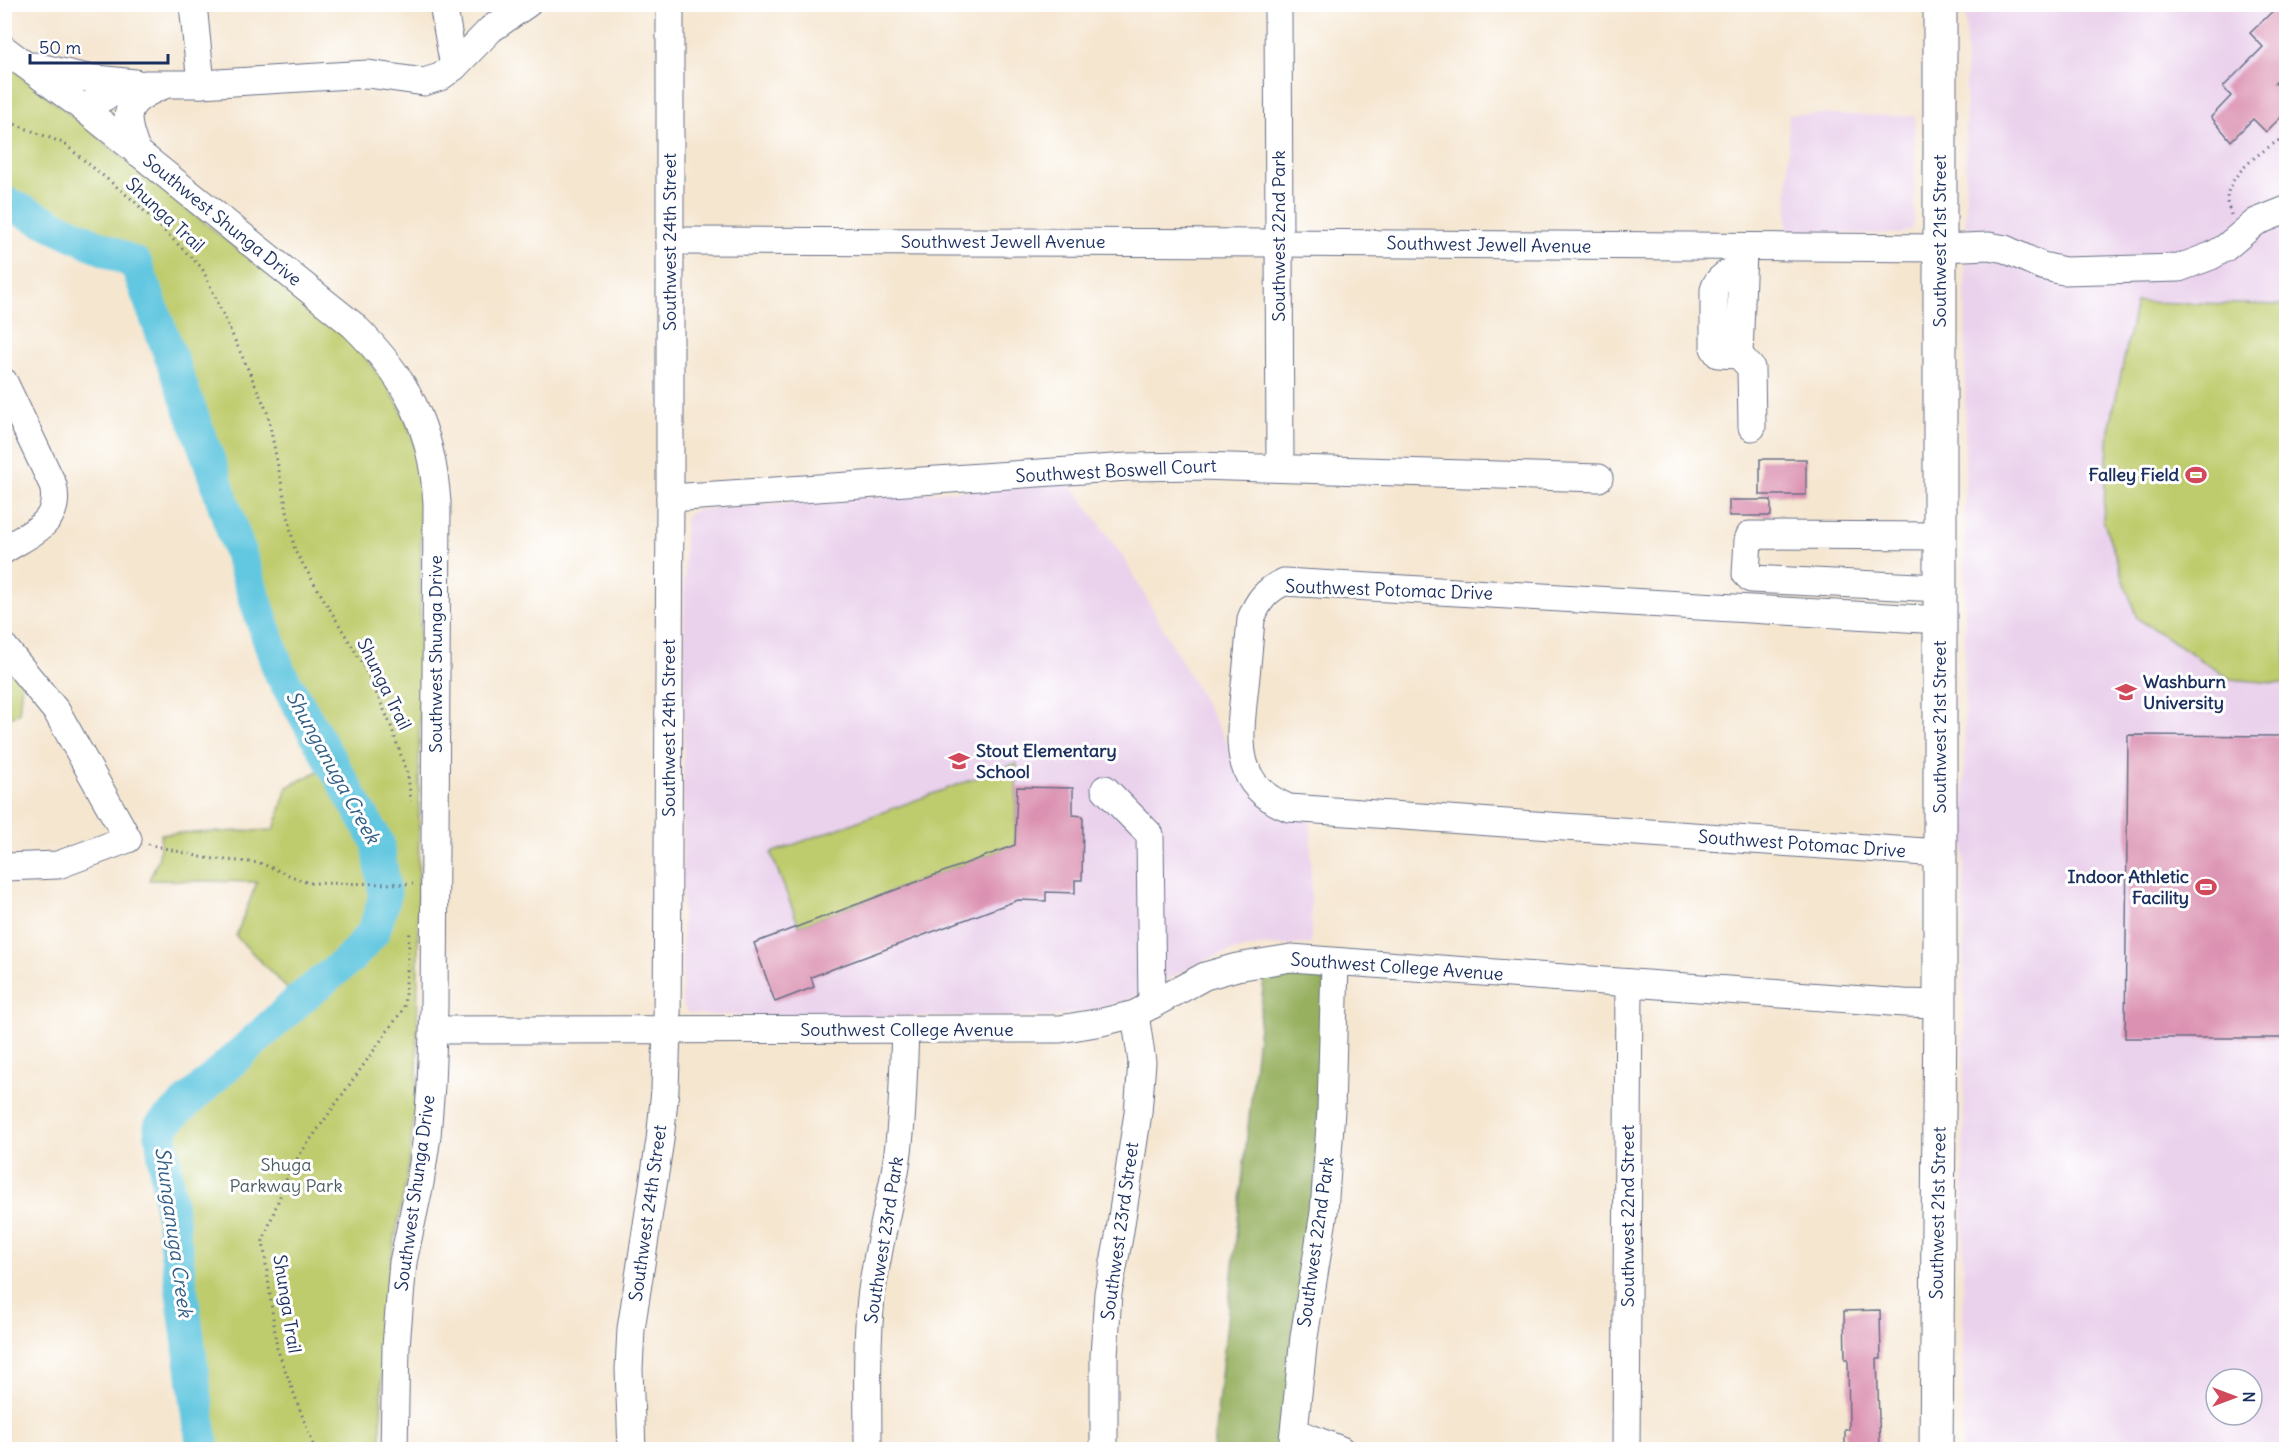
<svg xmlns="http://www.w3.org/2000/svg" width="2291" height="1454" font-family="Delius,sans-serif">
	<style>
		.built { fill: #ead1ec; fill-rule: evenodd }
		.green { fill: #bfcc6d; stroke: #6d7e66; stroke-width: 1.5 }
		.forest { fill: #97b060; stroke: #59705f; stroke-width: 1.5 }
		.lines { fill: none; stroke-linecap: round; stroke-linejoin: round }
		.river { stroke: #62c7e0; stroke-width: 33 }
		.building { fill: #db91b1 }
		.minor-casing { stroke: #676f86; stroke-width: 29 }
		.major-casing { stroke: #676f86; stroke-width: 35 }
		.path { stroke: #676f86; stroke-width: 3; stroke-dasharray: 1.5 4.5; stroke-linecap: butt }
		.minor { stroke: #fff; stroke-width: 27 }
		.major { stroke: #fff; stroke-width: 33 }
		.labels { text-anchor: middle; stroke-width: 6; stroke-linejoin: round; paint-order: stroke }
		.street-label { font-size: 18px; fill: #1b2f5e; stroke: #fff }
		.poi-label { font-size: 18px; font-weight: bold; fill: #1b2f5e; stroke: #fff; text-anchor: end }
		.park-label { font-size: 18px; fill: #4c5e62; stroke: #fff }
		.water-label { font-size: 20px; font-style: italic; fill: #305d85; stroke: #fff }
	</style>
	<rect width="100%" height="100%" fill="#fff"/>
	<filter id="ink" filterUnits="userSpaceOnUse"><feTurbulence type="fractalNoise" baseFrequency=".0167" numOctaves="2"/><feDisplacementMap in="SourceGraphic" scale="12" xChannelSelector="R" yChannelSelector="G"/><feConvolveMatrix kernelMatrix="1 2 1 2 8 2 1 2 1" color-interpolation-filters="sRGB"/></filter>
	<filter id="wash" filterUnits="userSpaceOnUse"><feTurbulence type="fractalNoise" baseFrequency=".008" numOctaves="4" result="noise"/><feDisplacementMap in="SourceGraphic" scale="24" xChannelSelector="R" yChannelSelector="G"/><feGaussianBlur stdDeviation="1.35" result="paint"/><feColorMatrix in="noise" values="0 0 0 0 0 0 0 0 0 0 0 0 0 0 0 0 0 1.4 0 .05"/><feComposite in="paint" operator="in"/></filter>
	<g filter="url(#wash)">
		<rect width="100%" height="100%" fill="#f5e6d0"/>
		<g class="built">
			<path d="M1966,5H2286V1449L1963,1450ZM2216,1379H2252V1415H2216Z"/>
			<path d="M1789,114L1915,116L1914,222L1911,229L1900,234L1787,233Z"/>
			<path d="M1070,483L1122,555L1224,737L1246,785L1311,818V944L1258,946L1233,951L1205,960L1126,1000L1088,1011L1047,1017L703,1015L688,1013L682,1003L685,518L694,511L704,509Z"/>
		</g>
		<g class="green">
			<path d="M5,62L350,340C380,374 407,406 416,452C420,469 420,487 421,504L417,1087L408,1171L385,1292L382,1366L381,1449H203L160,1127L298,1000L236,936L257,882L149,880L159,857L161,834L274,830L287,787L332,764L279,671L209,460L136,264L5,202Z"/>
			<path d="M2136,302L2286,305V684L2230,679L2137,618L2103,520L2109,431Z"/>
			<path d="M4,658L22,682L19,714L5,718Z"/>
			<path d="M1017,763L1015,845L799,926L771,853Z"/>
		</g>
		<path class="forest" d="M1265,970C1286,970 1310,966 1325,983L1317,1169L1281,1449L1213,1450Z"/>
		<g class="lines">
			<path class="river" d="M4,202L136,264L209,460L279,671L378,843L385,896L374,931L352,957L299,1000L160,1127L203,1450"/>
		</g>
		<g id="blocks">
			<g class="building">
				<path d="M2279,5L2286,12V72L2275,83L2286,94V112L2266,132L2253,119L2231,141L2211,117L2231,96L2223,87L2263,47L2250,33Z"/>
				<rect x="1760" y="459" width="46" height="36"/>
				<rect x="1729" y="500" width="42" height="16"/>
				<path d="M2128,735L2286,736V1038H2125Z"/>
				<path d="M1017,787L1073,788V815L1083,816L1082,880H1075V893L1046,892V901L1018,900L811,977L814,987L775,1002L754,943L1015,845Z"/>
				<path d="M1880,1310L1881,1359H1877L1880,1449H1845V1430H1849L1848,1359H1845L1844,1311Z"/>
			</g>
		</g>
	</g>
	<g filter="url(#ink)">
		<use href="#blocks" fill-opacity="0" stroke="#676f86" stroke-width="1.5"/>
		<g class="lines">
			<defs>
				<g id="minor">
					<path d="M193,4L201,84"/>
					<path d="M443,4L454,67"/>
					<path d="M1278,4L1280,468"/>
					<path d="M4,49L83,108L353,325C407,378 432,426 437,503L434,1008L431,1085L427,1136L420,1183L403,1262L396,1346L394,1450"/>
					<path d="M34,66L87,78L135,83"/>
					<path d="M83,108L115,92L145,84H201L368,74L424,82L440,77L454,67L491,29L527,4"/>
					<path d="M137,152C122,114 123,102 162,86"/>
					<path d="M670,241L1278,243L1940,248L1989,246L2005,249L2042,266L2064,271L2179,268L2211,256L2225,248L2256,222L2286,210"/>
					<path d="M1742,267C1730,272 1717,277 1714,290V348L1718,354L1739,355L1751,368L1752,427"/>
					<path d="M1739,355L1743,251"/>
					<path d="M4,382L53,485C62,523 32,532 4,550"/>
					<path d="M670,498L1128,467L1199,466L1599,478"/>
					<path d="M1940,536L1750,535L1748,540L1746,574L1751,579L1940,588"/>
					<path d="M4,647L57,712L128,839L58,865L4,867"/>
					<path d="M1105,789L1150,835L1152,1005"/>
					<path d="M1939,853L1289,808C1233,786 1239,743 1244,694C1247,669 1249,644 1251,619C1258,601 1266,590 1284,582L1940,620"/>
					<path d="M434,1030L1060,1029L1102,1022L1135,1014L1205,976L1237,967L1291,958L1904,1003L1940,1004"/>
					<path d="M1295,1432L1341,1450"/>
					<path d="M632,1450L629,1369L631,1329L660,1140L665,1090L667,1028L670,498V4"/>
					<path d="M868,1450C868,1399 866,1348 871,1298C876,1256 887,1214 895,1172C903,1126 903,1077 905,1030"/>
					<path d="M1104,1450V1356L1108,1293L1119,1237L1138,1113L1142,1062L1135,1014"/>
					<path d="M1292,1450L1304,1337L1324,1212L1331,1110L1335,962"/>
					<path d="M1626,1450L1629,983"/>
				</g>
				<path id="major" d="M1936,1450L1940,1004V4"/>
			</defs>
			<use href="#minor" class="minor-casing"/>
			<use href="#major" class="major-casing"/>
			<g class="path">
				<path d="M2281,78L2286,82"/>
				<path d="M4,120L63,143L134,201L202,268L267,411L295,551L365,668L390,723L408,776L411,801"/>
				<path d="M2231,215C2230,210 2227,205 2227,201C2226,174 2266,148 2286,136"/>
				<path d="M148,844L205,858L260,863L308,883L413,884"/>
				<path d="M315,1450L277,1348L263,1241L291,1167L404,1008L410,931"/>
			</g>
			<use href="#minor" class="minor"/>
			<use href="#major" class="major"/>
		</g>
	</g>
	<defs>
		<symbol id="stadium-bare" viewBox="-9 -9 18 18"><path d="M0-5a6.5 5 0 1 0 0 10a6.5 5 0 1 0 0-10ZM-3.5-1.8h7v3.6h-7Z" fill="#d1495b" stroke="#fff" stroke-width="2.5" paint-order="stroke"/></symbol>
		<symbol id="university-bare" viewBox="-9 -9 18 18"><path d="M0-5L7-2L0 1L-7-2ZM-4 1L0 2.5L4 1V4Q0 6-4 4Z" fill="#d1495b" stroke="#fff" stroke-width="2.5" paint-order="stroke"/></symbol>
		<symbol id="school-bare" viewBox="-9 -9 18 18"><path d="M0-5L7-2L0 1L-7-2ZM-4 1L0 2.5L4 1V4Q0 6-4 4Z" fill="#d1495b" stroke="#fff" stroke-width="2.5" paint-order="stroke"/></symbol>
	</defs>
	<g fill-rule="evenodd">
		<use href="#stadium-bare" x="2181" y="460" width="30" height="30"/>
		<use href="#university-bare" x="2111" y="677" width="30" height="30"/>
		<use href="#school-bare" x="944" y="746" width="30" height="30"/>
		<use href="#stadium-bare" x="2191" y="872" width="30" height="30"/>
	</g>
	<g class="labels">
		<g class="street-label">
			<text transform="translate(165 215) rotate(43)" y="6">Shunga Trail</text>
			<text transform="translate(222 220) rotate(39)" y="6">Southwest Shunga Drive</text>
			<text transform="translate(1279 236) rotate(-90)" y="6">Southwest 22nd Park</text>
			<text transform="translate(1940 241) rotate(-90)" y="6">Southwest 21st Street</text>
			<text transform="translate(670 242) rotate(-90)" y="6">Southwest 24th Street</text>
			<text x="1003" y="248">Southwest Jewell Avenue</text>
			<text transform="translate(1489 245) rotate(1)" y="6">Southwest Jewell Avenue</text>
			<text transform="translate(1116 471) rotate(-3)" y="6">Southwest Boswell Court</text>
			<text transform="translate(1389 590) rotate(2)" y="6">Southwest Potomac Drive</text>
			<text transform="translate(436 654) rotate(-90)" y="6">Southwest Shunga Drive</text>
			<text transform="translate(384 684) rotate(64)" y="6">Shunga Trail</text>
			<text transform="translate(1940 727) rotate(-90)" y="6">Southwest 21st Street</text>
			<text transform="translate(669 728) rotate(-90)" y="6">Southwest 24th Street</text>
			<text transform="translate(1802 844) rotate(4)" y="6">Southwest Potomac Drive</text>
			<text transform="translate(1397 967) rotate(4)" y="6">Southwest College Avenue</text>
			<text x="907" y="1036">Southwest College Avenue</text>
			<text transform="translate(415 1193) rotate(-82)" y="6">Southwest Shunga Drive</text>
			<text transform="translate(648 1213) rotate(-82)" y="6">Southwest 24th Street</text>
			<text transform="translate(1938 1213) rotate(-89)" y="6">Southwest 21st Street</text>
			<text transform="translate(1628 1216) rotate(-90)" y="6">Southwest 22nd Street</text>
			<text transform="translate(1120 1231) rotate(-82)" y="6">Southwest 23rd Street</text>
			<text transform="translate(884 1240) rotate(-81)" y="6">Southwest 23rd Park</text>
			<text transform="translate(1316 1242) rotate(-82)" y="6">Southwest 22nd Park</text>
			<text transform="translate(287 1304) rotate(81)" y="6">Shunga Trail</text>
		</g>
		<g class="poi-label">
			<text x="2179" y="481">Falley Field</text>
			<text x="2143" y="688" text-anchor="start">Washburn<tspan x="2143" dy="21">University</tspan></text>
			<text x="976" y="757" text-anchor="start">Stout Elementary<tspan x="976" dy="21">School</tspan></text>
			<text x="2189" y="883">Indoor Athletic<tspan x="2189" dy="21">Facility</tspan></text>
		</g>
		<g class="park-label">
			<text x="286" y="1171">Shuga<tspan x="286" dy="21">Parkway Park</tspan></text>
		</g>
		<g class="water-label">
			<text transform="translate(333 767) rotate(61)" y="7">Shunganuga Creek</text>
			<text transform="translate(174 1232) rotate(82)" y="7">Shunganuga Creek</text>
		</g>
	</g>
	<rect width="2291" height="1454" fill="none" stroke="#fff" stroke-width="24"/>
	<g transform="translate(2234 1397) rotate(90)"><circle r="28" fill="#ffffff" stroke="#a4acbf" stroke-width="1.5"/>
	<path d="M0-4.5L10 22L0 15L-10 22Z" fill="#d1495b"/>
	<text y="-9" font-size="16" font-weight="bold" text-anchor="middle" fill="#1b2f5e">N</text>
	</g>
	<path d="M30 54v9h138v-9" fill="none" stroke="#1b2f5e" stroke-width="3"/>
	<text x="39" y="54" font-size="18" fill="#1b2f5e" stroke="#ffffff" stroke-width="4.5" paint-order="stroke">50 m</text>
</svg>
